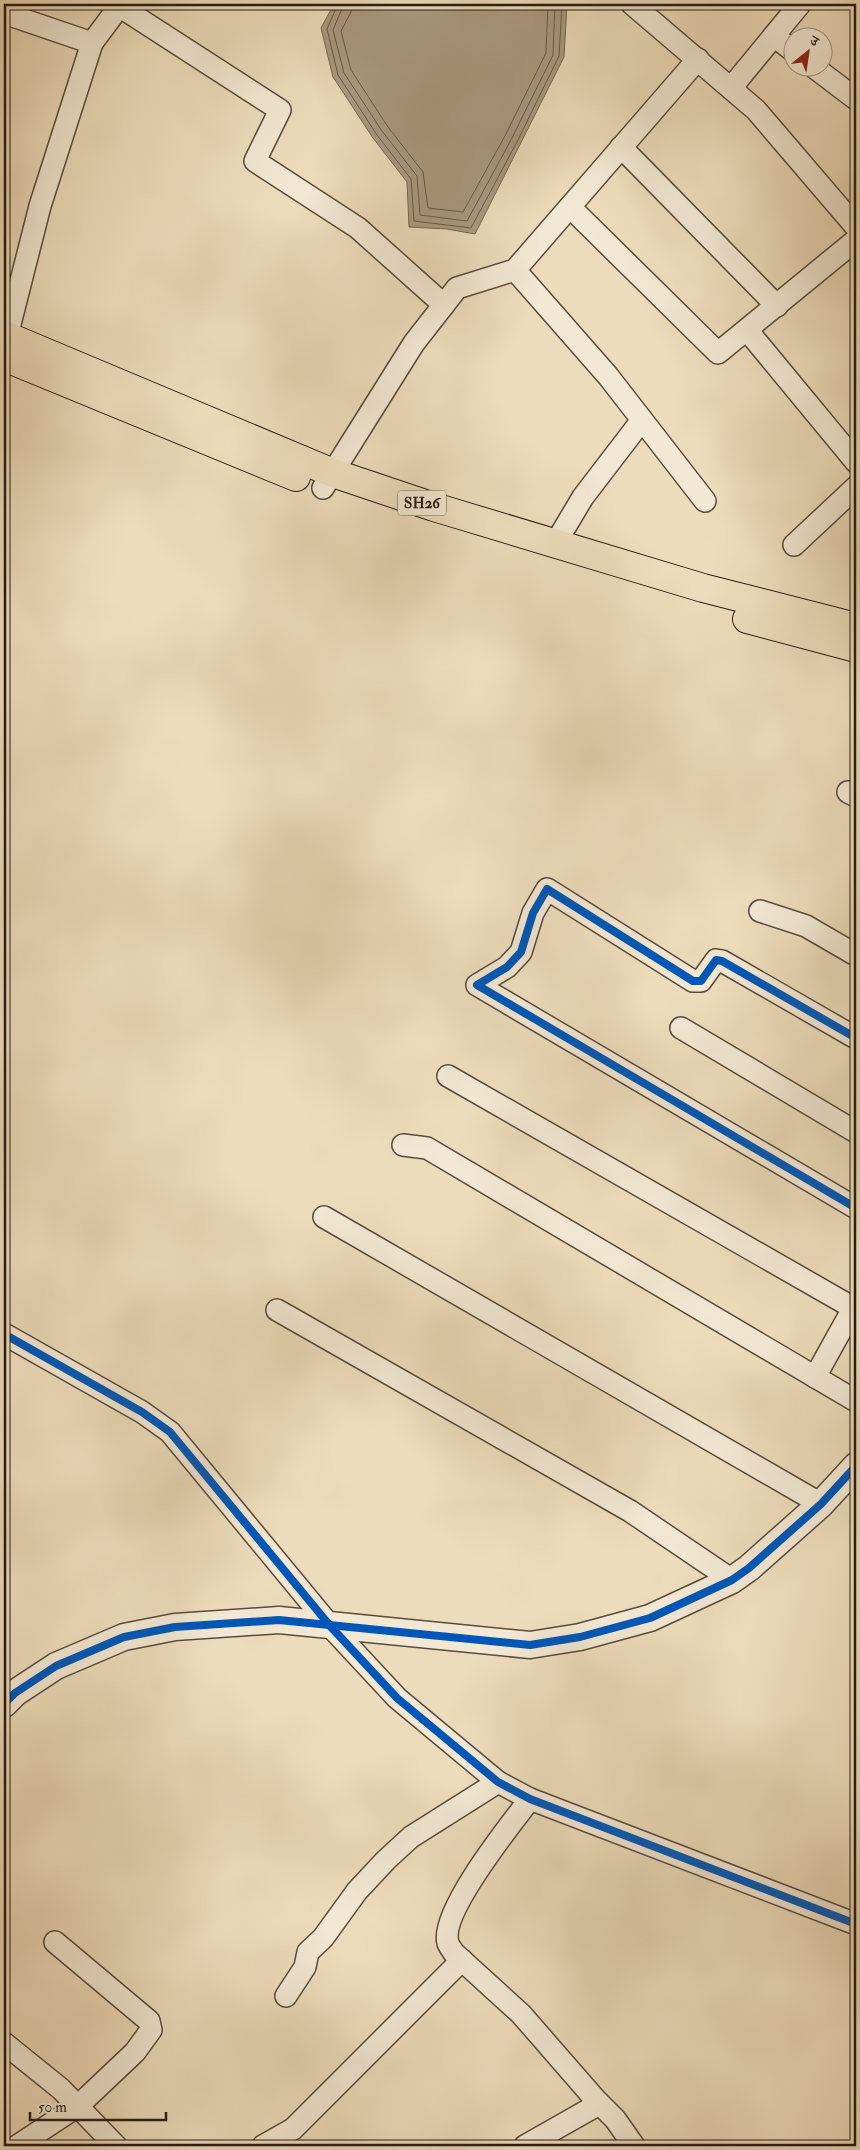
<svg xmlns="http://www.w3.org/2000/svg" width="860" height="2150" font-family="'IM FELL Double Pica','Noto Serif Devanagari',serif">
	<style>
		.water { fill: #aa9a82; stroke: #766756 }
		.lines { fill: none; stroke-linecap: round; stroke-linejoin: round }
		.shore { stroke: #685a4a; stroke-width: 1 }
		.minor-casing { stroke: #584b3d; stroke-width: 24 }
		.tertiary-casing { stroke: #584b3d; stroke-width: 29 }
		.primary-casing { stroke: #271b13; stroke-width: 30 }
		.minor { stroke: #f3e8d3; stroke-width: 21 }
		.tertiary { stroke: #f3e8d3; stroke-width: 26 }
		.primary { stroke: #eddcbb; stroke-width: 28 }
		.cycleway-casing { stroke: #f3e8d3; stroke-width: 11 }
		.cycleway { stroke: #0057b8; stroke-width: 8 }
		.labels { text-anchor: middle; stroke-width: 4.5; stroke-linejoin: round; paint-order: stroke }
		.shield { fill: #f3e8d3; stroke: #64584d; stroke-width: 1 }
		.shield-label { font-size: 15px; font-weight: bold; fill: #271b13 }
	</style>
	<rect width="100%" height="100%" fill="#eddcbb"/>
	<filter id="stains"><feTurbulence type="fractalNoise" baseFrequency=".004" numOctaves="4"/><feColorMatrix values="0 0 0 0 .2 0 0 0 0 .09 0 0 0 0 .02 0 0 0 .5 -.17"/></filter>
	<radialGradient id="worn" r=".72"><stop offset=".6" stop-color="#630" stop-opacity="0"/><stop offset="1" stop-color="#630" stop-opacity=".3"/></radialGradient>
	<path class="water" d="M334,4H567L564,57L475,234L447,229L409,227L407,182L373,138L333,77L321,28Z"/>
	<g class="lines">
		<g class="shore">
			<path d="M338,4L327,29L338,75L377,135L411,179L414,221L471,228L518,140L559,56L562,4"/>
			<path d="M344,4L333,30L344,73L382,131L417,176L420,215L467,221L512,138L553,55L555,4"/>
			<path d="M352,4L351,12L341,31L351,70L388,127L423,172L428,208L463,212L506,134L546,53L548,4"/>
		</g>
		<defs>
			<g id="minor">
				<path d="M632,4L756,110L856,227"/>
				<path d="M119,6L280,110L255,161L358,228L444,305"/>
				<path d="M4,13L92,43"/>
				<path d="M774,36L792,50"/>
				<path d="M815,68L856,99"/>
				<path d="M731,88L800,4"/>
				<path d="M621,147L777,306"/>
				<path d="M570,207L718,353L856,240"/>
				<path d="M515,270L608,376L705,501"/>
				<path d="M747,330L856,462"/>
				<path d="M7,336L40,206L92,43L121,4"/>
				<path d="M323,488L414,343L457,288L515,270L698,59"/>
				<path d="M555,544L583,497L642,420"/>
				<path d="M794,545L856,487"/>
				<path d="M848,792L856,796"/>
				<path d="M760,911L806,926L856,955"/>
				<path d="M681,1028L856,1132"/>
				<path d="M856,1038L722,961L716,960L701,981H693L547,889L533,913L521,952L507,967L477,985L856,1208"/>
				<path d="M448,1076L850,1306V1314L815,1377"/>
				<path d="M403,1145L427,1148L856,1401"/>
				<path d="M324,1217L821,1504"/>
				<path d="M277,1310L630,1511L732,1580"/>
				<path d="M4,1334L142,1412L170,1432L331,1627L397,1698L498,1782L530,1799L856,1924"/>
				<path d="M530,1799C511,1824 439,1913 448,1943C449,1946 452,1950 454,1953L521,2014L595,2099L615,2119L634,2146"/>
				<path d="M286,1996L305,1967L308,1952L323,1938L357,1891L386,1860L411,1837L498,1782"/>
				<path d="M4,2043L61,2089L116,2146"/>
				<path d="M17,2146L78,2106L135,2052L151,2030L149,2021L55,1942"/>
				<path d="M263,2146L293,2129L462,1960"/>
				<path d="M525,2146L599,2104"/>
			</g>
			<path id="tertiary" d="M4,1704L15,1693L56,1666L124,1637L175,1627L279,1620L530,1645L580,1637L650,1618L732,1580L749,1568L821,1504L856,1466"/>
			<g id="primary">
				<path d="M4,335L333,473L434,507L703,588L856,627"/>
				<path d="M4,357L296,477"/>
				<path d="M747,619L856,648"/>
			</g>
		</defs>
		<use href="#minor" class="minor-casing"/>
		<use href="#tertiary" class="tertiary-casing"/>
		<use href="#primary" class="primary-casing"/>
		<use href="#minor" class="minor"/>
		<use href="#tertiary" class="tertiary"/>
		<use href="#primary" class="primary"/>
		<defs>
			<g id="cycleway">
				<path d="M856,1038L722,961L716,960L701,981H693L547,889L533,913L521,952L507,967L477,985L856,1208"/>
				<path d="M4,1334L142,1412L170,1432L331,1627L397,1698L498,1782L530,1799L856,1924"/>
				<path d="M4,1704L15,1693L56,1666L124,1637L175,1627L279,1620L530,1645L580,1637L650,1618L732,1580L749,1568L821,1504L856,1466"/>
			</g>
		</defs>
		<use href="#cycleway" class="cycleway-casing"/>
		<use href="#cycleway" class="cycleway"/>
	</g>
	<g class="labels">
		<rect class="shield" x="398" y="490.5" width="48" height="25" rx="4"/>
		<g class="shield-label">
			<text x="422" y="508">SH26</text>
		</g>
	</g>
	<rect width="860" height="2150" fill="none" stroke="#eddcbb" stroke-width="20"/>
	<rect x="5" y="5" width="850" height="2140" fill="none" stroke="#271b13" stroke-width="2.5"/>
	<rect x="10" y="10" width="840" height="2130" fill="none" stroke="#271b13"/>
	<g transform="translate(808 52) rotate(30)"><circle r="24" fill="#f3e8d3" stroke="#a19686"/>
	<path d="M0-4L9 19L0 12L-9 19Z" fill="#8f2418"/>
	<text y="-8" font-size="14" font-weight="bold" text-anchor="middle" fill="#271b13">उ</text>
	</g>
	<path d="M30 2112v8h136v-8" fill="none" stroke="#271b13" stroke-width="2.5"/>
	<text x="38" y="2112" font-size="15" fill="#271b13" stroke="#f3e8d3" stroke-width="4" paint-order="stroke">50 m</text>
	<rect width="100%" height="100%" filter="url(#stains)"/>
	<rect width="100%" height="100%" fill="url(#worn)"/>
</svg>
